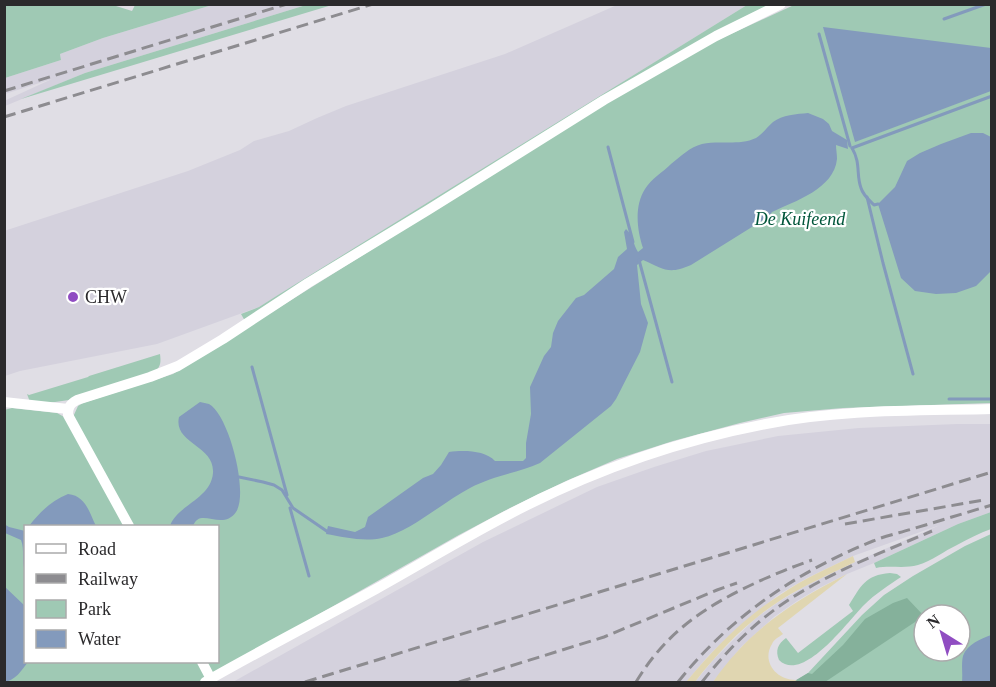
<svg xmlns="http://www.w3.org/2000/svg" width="996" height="687" font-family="'Times New Roman',serif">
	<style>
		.built { fill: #d4d1dd }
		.green { fill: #9fc9b4; fill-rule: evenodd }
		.forest { fill: #85b19b }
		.sand { fill: #e0d6b1 }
		.water { fill: #839abc }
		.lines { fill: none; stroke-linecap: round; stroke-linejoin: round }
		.stream { stroke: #839abc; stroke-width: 3 }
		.street { stroke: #fff; stroke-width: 10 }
		.rail { stroke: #8d8c90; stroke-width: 3; stroke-dasharray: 12 6; stroke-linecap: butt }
		.poi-dot { fill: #904dc2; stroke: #fff; stroke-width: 2 }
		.labels { text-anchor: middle; stroke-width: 4.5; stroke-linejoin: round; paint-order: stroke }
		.park-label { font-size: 18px; font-style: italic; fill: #00553a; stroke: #fff }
		.poi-label { font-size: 18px; fill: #2b2a2c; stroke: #fff; text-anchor: start }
	</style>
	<rect width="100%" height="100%" fill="#e0dee5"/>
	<g class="built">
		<path d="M212,5H306L85,73L5,106L4,101L52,79L5,94V78L61,60L60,54L103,38Z"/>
		<path d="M617,5H747L259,307L157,344L20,371L5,376L4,231L188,171L240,150L254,141L289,131L317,118L346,106L505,54Z"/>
		<path d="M957,424H991V512L958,524L874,563L847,574L819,588L797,601L774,617L741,647L713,682H695L714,659L731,642L756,618L780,601L809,584L855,562L940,525L853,556L807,578L778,595L733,632L709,655L686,682H233L483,542L597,487L654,467L706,451L778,436L859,428Z"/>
	</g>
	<g class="green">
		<path d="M4,5H115L116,6L132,11L135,5H212L103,38L60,54L61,60L5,78Z"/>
		<path d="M306,5H332L21,99L85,73Z"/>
		<path d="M747,5H776L680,52L245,321L241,314L259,307L278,295Z"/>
		<path d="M794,5H991V403L843,408L784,413L740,423L673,441L617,459L566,481L508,509L457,536L199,682H5L4,410L12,408L57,413L66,418L73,417L78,406L83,403L173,374L585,116L709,44ZM26,526H218V662H26Z"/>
		<path d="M160,354C161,362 161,366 155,372L69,400L48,403L30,402L27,394L29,395L88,377L89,376Z"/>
		<path d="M991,512V529C980,533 968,539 957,545C944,551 932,561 918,565C904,569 890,565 876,568L874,563L958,524Z"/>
		<path d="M991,534V682H793L808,673L862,615L884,595L913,576L965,546ZM924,615H960V651H924Z"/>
		<path d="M890,573L897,574L901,577C889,585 875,594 864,605C849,620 803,684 779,660C775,650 778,644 786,638L798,653L853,611L849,605C861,586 865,575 890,573Z"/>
	</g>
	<path class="forest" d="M907,598L924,616L825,682H793L808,673L812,674L843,645L865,619L893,603Z"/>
	<g class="sand">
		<path d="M853,556L855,562C830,574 805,585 781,600C748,621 719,651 695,682H686C713,650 743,618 780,595C803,579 828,568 853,556Z"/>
		<path d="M847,574L778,628L783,634C779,637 774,639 772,644C761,662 777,681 797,680L793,682H713C747,632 793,601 847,574Z"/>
	</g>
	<g class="water">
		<path d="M823,27L991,48V91L855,142Z"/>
		<path d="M808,113L823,119L829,124L832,131L847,140L848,149L836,145C836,149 837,154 837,159C834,189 795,201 772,212L768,217L691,265C668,275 664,269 643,260L637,265L641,304L648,323L640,352L616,399L611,406L540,463C517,473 492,476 470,488C443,502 410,532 382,538C364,542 343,537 326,534L328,526L355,532L365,527L368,517L423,478L433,474L441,465L449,452C463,450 485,450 495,461H523L526,458V443L531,414L530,387L544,356L551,347L553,333L558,321L576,298L584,295L614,269L618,257L627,249L624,232L626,229C633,235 633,244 638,252L643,248C637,230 634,206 645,189C651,179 663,172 671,164C681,156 690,147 702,144C719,140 739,146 756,138C763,134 767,127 773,122C782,115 797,114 808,113Z"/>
		<path d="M971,133H983L991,137V271L976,286L956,293L936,294L915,291L901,278L878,204L895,187L907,161L920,153L941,144Z"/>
		<path d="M200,402C203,403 206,403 209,404C229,415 249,493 236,512C222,532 200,506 193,526H170C177,505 211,499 213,473C215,445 173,444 179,417Z"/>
		<path d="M68,494C86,496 89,512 96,526H29C40,512 51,501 68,494Z"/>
		<path d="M4,524L9,527L25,531V571C21,561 25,550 21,540L5,533Z"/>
		<path d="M4,586L25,606L26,662H28C22,670 15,681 4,682Z"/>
		<path d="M991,635V682H962C963,674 961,664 963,656C967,644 981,639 991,635Z"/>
	</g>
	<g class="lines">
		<g class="stream">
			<path d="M944,19L986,4"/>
			<path d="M819,34L850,146"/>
			<path d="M608,147L633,242"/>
			<path d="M852,148L992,96"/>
			<path d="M852,148C861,163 856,175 861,188C863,195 869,200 874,205L878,204"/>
			<path d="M867,197L883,263L913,374"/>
			<path d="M639,260L672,382"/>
			<path d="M252,367L287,495"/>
			<path d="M949,399H992"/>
			<path d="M239,477L263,482L274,485L282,490L293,508L328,532"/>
			<path d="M290,508L309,576"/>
		</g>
		<g class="street">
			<path d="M4,402L68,409"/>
			<path d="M129,526L68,415C68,407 70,404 77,400L150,377L178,366L223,339L308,283L428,210L604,100L716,36L781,4"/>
			<path d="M202,662L211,679"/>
			<path d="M205,682C261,650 319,620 376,589C419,565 462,539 506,516C587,473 676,441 766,424C840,409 917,411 992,409"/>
		</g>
		<g class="rail">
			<path d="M4,91L287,4"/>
			<path d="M4,117L373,4"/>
			<path d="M845,524L984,500"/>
			<path d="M305,682L992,472"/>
			<path d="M459,682L604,637L717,590L737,583"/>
			<path d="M636,682C668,629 709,604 764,579C780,572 795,566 812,560"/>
			<path d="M678,682C729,618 796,572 873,541C885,536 899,533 912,529C939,521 965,513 992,505"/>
			<path d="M702,682C728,649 758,619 793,597C836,570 885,551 932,531"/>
		</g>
	</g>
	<circle class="poi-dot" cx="73" cy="297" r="6"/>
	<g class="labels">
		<g class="park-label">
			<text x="800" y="225">De Kuifeend</text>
		</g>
		<g class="poi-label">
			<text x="85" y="303">CHW</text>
		</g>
	</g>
	<rect width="996" height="687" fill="none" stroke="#2b2a2c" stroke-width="12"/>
	<rect x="24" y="525" width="195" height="138" fill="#ffffff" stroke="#aaaaab" stroke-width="1.5"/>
	<rect x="36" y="544" width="30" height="9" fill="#ffffff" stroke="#aaaaab" stroke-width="1.5"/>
	<text x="78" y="555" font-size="18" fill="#2b2a2c">Road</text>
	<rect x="36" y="574" width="30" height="9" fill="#8d8c90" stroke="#aaaaab" stroke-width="1.5"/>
	<text x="78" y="585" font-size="18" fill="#2b2a2c">Railway</text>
	<rect x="36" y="600" width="30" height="18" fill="#9fc9b4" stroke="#aaaaab" stroke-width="1.5"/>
	<text x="78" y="615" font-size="18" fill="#2b2a2c">Park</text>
	<rect x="36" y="630" width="30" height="18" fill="#839abc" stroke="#aaaaab" stroke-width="1.5"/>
	<text x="78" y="645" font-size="18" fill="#2b2a2c">Water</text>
	<g transform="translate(942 633) rotate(323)"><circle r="28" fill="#ffffff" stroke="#aaaaab" stroke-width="1.5"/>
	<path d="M0-4.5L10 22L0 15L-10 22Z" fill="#904dc2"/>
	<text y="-9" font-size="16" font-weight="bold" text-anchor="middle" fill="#2b2a2c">N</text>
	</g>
</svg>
